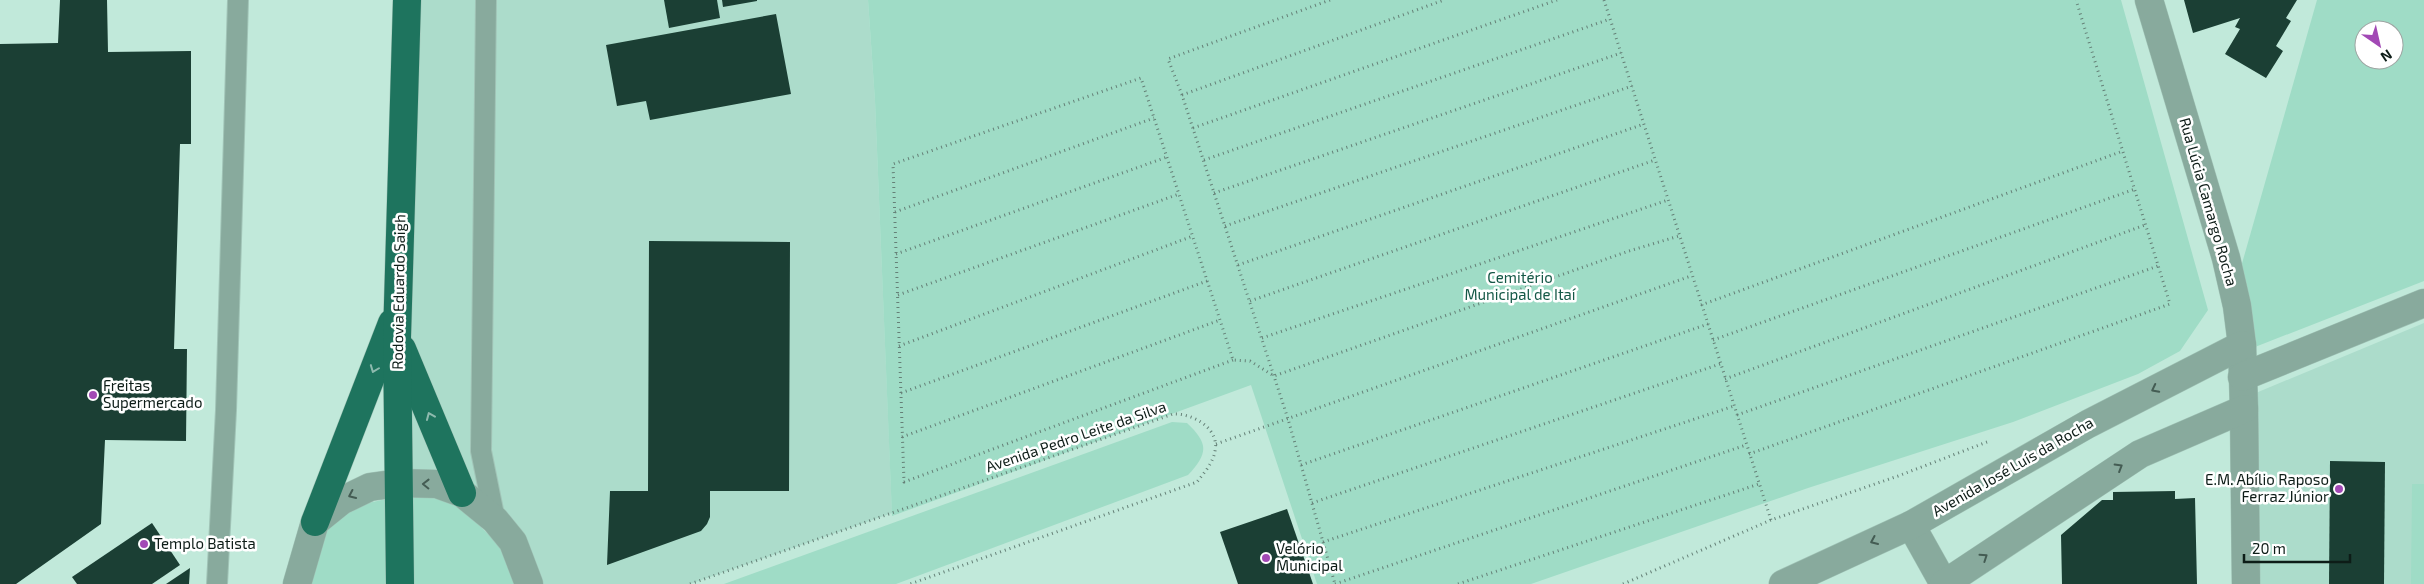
<svg xmlns="http://www.w3.org/2000/svg" width="2424" height="584" font-family="'Exo 2',sans-serif">
	<style>
		.built { fill: #acdccb }
		.green { fill: #9fdcc6; fill-rule: evenodd }
		.building { fill: #1b3f34 }
		.lines { fill: none; stroke-linecap: round; stroke-linejoin: round }
		.service-casing { stroke: #a1c4b7; stroke-width: 22 }
		.minor-casing { stroke: #a1c4b7; stroke-width: 29 }
		.tertiary-casing { stroke: #a1c4b7; stroke-width: 29 }
		.trunk-casing { stroke: #a1c4b7; stroke-width: 29 }
		.path { stroke: #658077; stroke-width: 3; stroke-dasharray: 1 4; stroke-linecap: butt }
		.service { stroke: #88aa9d; stroke-width: 20 }
		.minor { stroke: #88aa9d; stroke-width: 28 }
		.tertiary { stroke: #88aa9d; stroke-width: 28 }
		.trunk { stroke: #1e745e; stroke-width: 28 }
		.oneway { stroke: #8ebaae }
		.oneway2 { stroke: #445c53 }
		.poi-dot { fill: #a249b5; stroke: #fff; stroke-width: 2 }
		.labels { text-anchor: middle; stroke-width: 5; stroke-linejoin: round; paint-order: stroke }
		.street-label { font-size: 15px; fill: #0d1c17; stroke: #fff }
		.park-label { font-size: 15px; fill: #145846; stroke: #fff }
		.poi-label { font-size: 15px; fill: #0d1c17; stroke: #fff; text-anchor: start }
	</style>
	<rect width="100%" height="100%" fill="#c1e9da"/>
	<g class="built">
		<path d="M409,0H868L875,101L892,513L690,584H529L495,520L406,476Z"/>
		<path d="M2424,323V584H2256L2251,395Z"/>
	</g>
	<g class="green">
		<path d="M868,0H2121L2208,310L2180,351L2138,374L2013,422L1808,488L1531,584H1317L1251,385L892,516L875,101Z"/>
		<path d="M2317,0H2424V281L2255,347L2241,267ZM2364,30H2394V60H2364Z"/>
		<path d="M1172,422L1187,423C1209,444 1208,453 1188,475L896,584H724Z"/>
		<path d="M2412,484H2424V584H2411Z"/>
		<path d="M410,495L435,497L464,510L501,547L517,584H409Z"/>
		<path d="M391,498V584H306L327,525L359,505Z"/>
	</g>
	<g class="building">
		<path d="M60,0H107L108,52L191,51V144H180L174,349H187L186,441L105,440L101,524L16,584H0V44L58,43Z"/>
		<path d="M664,0H717L720,18L669,28Z"/>
		<path d="M722,0H757V1L723,7Z"/>
		<path d="M2184,0H2297L2286,18L2291,21L2276,46L2283,51L2266,78L2225,54L2240,29L2235,27L2240,18L2193,33Z"/>
		<path d="M776,14L791,94L650,120L646,101L617,106L606,45Z"/>
		<path d="M649,241L790,242L789,491H710V517L707,524L701,531L607,565L610,491H648Z"/>
		<path d="M2330,461L2385,462L2384,584H2329Z"/>
		<path d="M2175,491V499L2195,498L2197,584H2062L2061,535L2102,500H2113V492Z"/>
		<path d="M1287,509L1313,584H1238L1220,532Z"/>
		<path d="M152,523L180,565L152,584H77L72,577Z"/>
		<path d="M190,568L189,584H166Z"/>
	</g>
	<g class="lines">
		<defs>
			<g id="service">
				<path d="M486,0L481,451L495,520"/>
				<path d="M217,584L226,410L238,0"/>
			</g>
			<path id="minor" d="M2149,0L2226,258L2237,306L2242,345L2244,409L2246,584"/>
			<g id="tertiary">
				<path d="M2242,377L2424,303"/>
				<path d="M1911,525L1944,584"/>
				<path d="M297,584L315,522L341,501L370,487L399,483L437,484L462,493L495,520L513,542L529,584"/>
				<path d="M1783,584L1911,525L2088,424L2242,345"/>
				<path d="M1944,584L2140,454L2244,409"/>
			</g>
			<g id="trunk">
				<path d="M402,349L462,493"/>
				<path d="M315,522L392,323"/>
				<path d="M400,584L397,337L407,0"/>
			</g>
		</defs>
		<use href="#service" class="service-casing"/>
		<use href="#minor" class="minor-casing"/>
		<use href="#tertiary" class="tertiary-casing"/>
		<use href="#trunk" class="trunk-casing"/>
		<g class="path">
			<path d="M1330,0L1168,59L1182,95L1288,419L1335,584"/>
			<path d="M1604,0L1771,520"/>
			<path d="M1182,95L1444,0"/>
			<path d="M1193,128L1557,0"/>
			<path d="M1204,160L1610,19"/>
			<path d="M1214,193L1621,53"/>
			<path d="M895,212L1154,118"/>
			<path d="M1225,226L1632,86"/>
			<path d="M896,254L1167,157"/>
			<path d="M1238,265L1644,124"/>
			<path d="M898,295L1179,194"/>
			<path d="M1250,301L1655,160"/>
			<path d="M1701,305L2123,151"/>
			<path d="M1262,338L1668,200"/>
			<path d="M1713,340L2135,189"/>
			<path d="M899,346L1193,236"/>
			<path d="M1233,360L904,482L893,164L1141,78L1233,360L1250,361L1274,376L1629,251L1679,236"/>
			<path d="M1725,379L2145,225"/>
			<path d="M901,393L1207,281"/>
			<path d="M1737,415L2158,266"/>
			<path d="M902,437L1220,320"/>
			<path d="M1216,444L1691,276"/>
			<path d="M1749,454L2170,304L2076,0"/>
			<path d="M1301,465L1708,324"/>
			<path d="M1312,503L1720,364"/>
			<path d="M1323,542L1734,406"/>
			<path d="M690,584L1173,414C1192,413 1220,428 1215,451C1213,463 1204,473 1197,482L910,584"/>
			<path d="M1335,584L1746,445"/>
			<path d="M1458,584L1759,484"/>
			<path d="M1623,584L1771,520L1898,476L1987,442"/>
		</g>
		<use href="#service" class="service"/>
		<use href="#minor" class="minor"/>
		<use href="#tertiary" class="tertiary"/>
		<use href="#trunk" class="trunk"/>
	</g>
	<defs><path id="oneway-chevron" d="M-2-3.5L2.5 0L-2 3.5" fill="none" stroke-width="1.6" stroke-linecap="round" stroke-linejoin="round" transform="scale(1.25)"/></defs>
	<g class="oneway">
		<use href="#oneway-chevron" transform="translate(374 369) rotate(111)"/>
		<use href="#oneway-chevron" transform="translate(430 416) rotate(-113)"/>
	</g>
	<g class="oneway2">
		<use href="#oneway-chevron" transform="translate(2155 389) rotate(153)"/>
		<use href="#oneway-chevron" transform="translate(2119 467) rotate(-31)"/>
		<use href="#oneway-chevron" transform="translate(426 484) rotate(-179)"/>
		<use href="#oneway-chevron" transform="translate(352 495) rotate(155)"/>
		<use href="#oneway-chevron" transform="translate(1874 541) rotate(156)"/>
		<use href="#oneway-chevron" transform="translate(1984 557) rotate(-34)"/>
	</g>
	<g class="poi-dot">
		<circle cx="93" cy="395" r="5"/>
		<circle cx="2339" cy="489" r="5"/>
		<circle cx="144" cy="544" r="5"/>
		<circle cx="1266" cy="558" r="5"/>
	</g>
	<g class="labels">
		<g class="street-label">
			<text transform="translate(2208 202) rotate(74)" y="5">Rua Lúcia Camargo Rocha</text>
			<text transform="translate(399 292) rotate(-89)" y="5">Rodovia Eduardo Saigh</text>
			<text transform="translate(1076 437) rotate(-19)" y="5">Avenida Pedro Leite da Silva</text>
			<text transform="translate(2013 467) rotate(-30)" y="5">Avenida José Luís da Rocha</text>
		</g>
		<g class="park-label">
			<text x="1520" y="283">Cemitério<tspan x="1520" dy="17">Municipal de Itaí</tspan></text>
		</g>
		<g class="poi-label">
			<text x="103" y="391">Freitas<tspan x="103" dy="17">Supermercado</tspan></text>
			<text x="2329" y="485" text-anchor="end">E.M. Abílio Raposo<tspan x="2329" dy="17">Ferraz Júnior</tspan></text>
			<text x="154" y="549">Templo Batista</text>
			<text x="1276" y="554">Velório<tspan x="1276" dy="17">Municipal</tspan></text>
		</g>
	</g>
	<g transform="translate(2379 45) rotate(146)"><circle r="24" fill="#ffffff" stroke="#9ea4a2"/>
	<path d="M0-4L9 19L0 12L-9 19Z" fill="#a249b5"/>
	<text y="-8" font-size="14" font-weight="bold" text-anchor="middle" fill="#0d1c17">N</text>
	</g>
	<path d="M2244 554v8h106v-8" fill="none" stroke="#0d1c17" stroke-width="2.5"/>
	<text x="2252" y="554" font-size="15" fill="#0d1c17" stroke="#ffffff" stroke-width="4" paint-order="stroke">20 m</text>
</svg>
